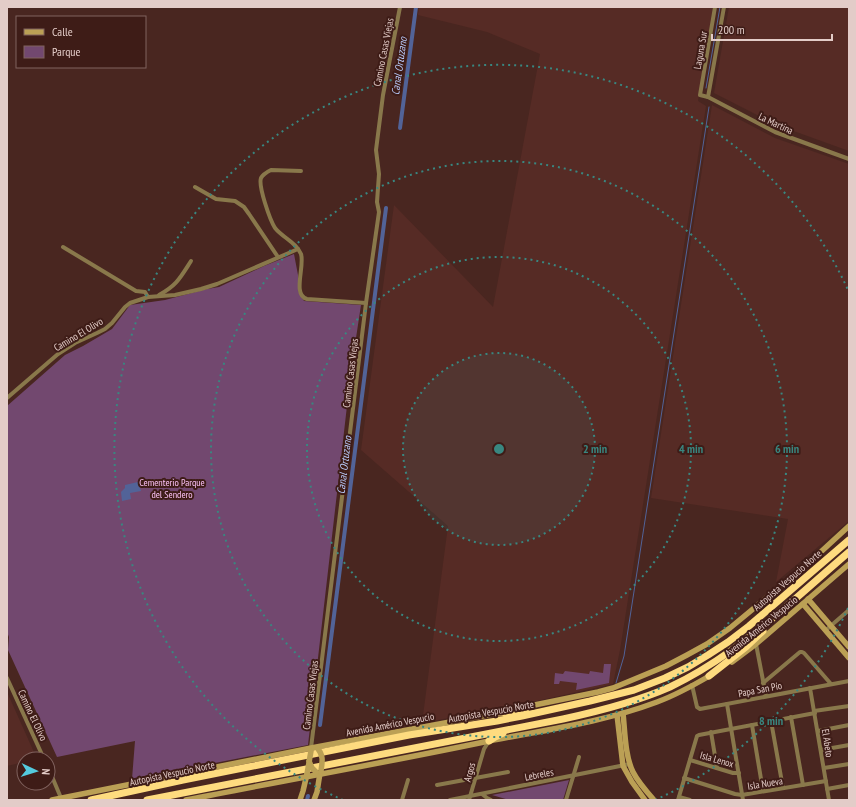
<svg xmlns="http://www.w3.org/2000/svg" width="856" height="807" font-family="'PT Sans Narrow',sans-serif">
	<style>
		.built { fill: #562b25 }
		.green { fill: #72486f }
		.water { fill: #526398 }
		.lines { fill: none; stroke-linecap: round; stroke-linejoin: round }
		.stream { stroke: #526398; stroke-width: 1 }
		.canal { stroke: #526398; stroke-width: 4 }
		.street { stroke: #89784b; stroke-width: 4 }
		.secondary { stroke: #bba055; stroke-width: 5.5 }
		.highway { stroke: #fedb7f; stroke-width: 7 }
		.secondary-bridge { stroke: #bba055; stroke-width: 5.5 }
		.ring { fill: none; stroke: #398780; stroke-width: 2; stroke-dasharray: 2 4 }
		.labels { text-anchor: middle; stroke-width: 4; stroke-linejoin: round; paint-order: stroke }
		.street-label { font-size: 10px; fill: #e3ccc8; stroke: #3e1c17 }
		.park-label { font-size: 10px; fill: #fbc1f6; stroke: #3e1c17 }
		.water-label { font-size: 11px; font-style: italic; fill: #b8cafa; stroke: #3e1c17 }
		.centre { fill: #398780; stroke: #3e1c17; stroke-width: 2 }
		.ring-label { font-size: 12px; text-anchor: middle; font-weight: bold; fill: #398780; stroke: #3e1c17; stroke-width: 4; stroke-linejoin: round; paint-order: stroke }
	</style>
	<rect width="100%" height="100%" fill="#492620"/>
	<g class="built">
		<path d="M419,7H713L698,101L706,106L620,650L613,684L523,704L422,723L448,526L361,450L394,205L493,307L540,54L487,32L418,15Z"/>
		<path d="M729,7H849V151L777,125L714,93Z"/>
		<path d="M712,105L775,138L849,164V521L776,582L788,519L651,498Z"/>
		<path d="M7,692L37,759H24V762L7,766Z"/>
	</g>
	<g class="green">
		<path d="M294,254L298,275L299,293L304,301L361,305L351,371L308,745L132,779L135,741L57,757L8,650L9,637L7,632V406L65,355L83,346L112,329L130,305L165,300L207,289L219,287L264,266Z"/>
		<path d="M604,664H611L609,683L576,690L577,683L560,681L559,684H554L555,673L563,674L565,671L589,674L590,671L603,673Z"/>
		<path d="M569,780L563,800H509L492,795Z"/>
	</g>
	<path class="water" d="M138,482L141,491L130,493L131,499L122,501L121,492L125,488V485Z"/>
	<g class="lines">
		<g class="stream">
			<path d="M706,88L720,7"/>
			<path d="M616,683L624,656L709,107"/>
		</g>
		<g class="canal">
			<path d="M400,128L416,7"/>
			<path d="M320,725L386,208"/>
			<path d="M307,800L308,796"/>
		</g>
		<g class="street">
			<path d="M715,7L700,95L708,97L775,132L849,159"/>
			<path d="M708,97L724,7"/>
			<path d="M301,171L271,170C267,172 263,174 261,178C258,186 270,220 275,228C283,238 296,242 301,254C305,266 292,295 307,299L366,303"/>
			<path d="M195,187L216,199L235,201L244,207L249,214L278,257"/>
			<path d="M63,247L136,291L145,292L148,297"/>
			<path d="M159,295C177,285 180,278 191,261"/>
			<path d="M7,398L58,354L75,343L97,333L105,329L112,323L125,307L130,303L148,297L175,295L201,289L217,284L298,249"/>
			<path d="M826,630L849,610"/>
			<path d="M756,644L766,696"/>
			<path d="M7,678L44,759"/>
			<path d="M763,683L800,652H802L804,653L831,684"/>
			<path d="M692,685L697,707L700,709L849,681"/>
			<path d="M810,688L829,800"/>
			<path d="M727,704L743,800"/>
			<path d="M814,711L849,706"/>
			<path d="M791,717L803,785"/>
			<path d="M771,721L783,788"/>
			<path d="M752,725L763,791"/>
			<path d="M818,731L849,725"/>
			<path d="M711,732L717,768"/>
			<path d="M311,748L366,303L379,212L377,202L379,174L376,150L383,95L400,7"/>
			<path d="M821,750L849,745"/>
			<path d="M690,760L733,773H739"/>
			<path d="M48,767L61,798"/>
			<path d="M824,768L849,764"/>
			<path d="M684,778L735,794L742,795L826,781"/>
			<path d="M437,785L508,772"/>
			<path d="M827,789L849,785"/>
			<path d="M482,794L487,798L491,800"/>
			<path d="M679,797L690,800"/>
			<path d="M402,800L408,780"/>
			<path d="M450,800L630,764"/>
			<path d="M469,800L484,749L489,741"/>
			<path d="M566,800L579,757"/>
			<path d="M678,800L697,736L699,735L815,713"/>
		</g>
		<g class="secondary">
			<path d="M808,599L849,647"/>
			<path d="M803,604L849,658"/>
			<path d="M732,662L756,644L849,564"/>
			<path d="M510,710L598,692L613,688L666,666L687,655L707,644L730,628L812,560L849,526"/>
			<path d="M623,713C625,731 625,756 633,772C638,782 646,791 654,800"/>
			<path d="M617,715L623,766L632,782L645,800"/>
			<path d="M52,800L311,748L498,713"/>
			<path d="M186,800C287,780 389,762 489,741C545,730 604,722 657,702C676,695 694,685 711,675"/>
			<path d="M300,800L303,791L307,774"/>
			<path d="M314,800L317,792L320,773"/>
		</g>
		<g class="highway">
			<path d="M709,676L746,647L763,631"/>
			<path d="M495,713L526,712"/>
			<path d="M489,741L495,737L503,733"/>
			<path d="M91,800L183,780L409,735L497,721L522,716L590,701L634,690L665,678L688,667L708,655L728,642L749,626L849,540"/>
			<path d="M147,800L563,719C600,711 636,702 670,687C714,666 751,637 787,606C808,588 828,570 849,552"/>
		</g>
		<g class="secondary-bridge">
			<path d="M318,749C324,756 322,763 321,771"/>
			<path d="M309,761L312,768L316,772"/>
			<path d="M307,774L311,751"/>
		</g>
	</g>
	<circle cx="499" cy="449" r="96" fill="#398780" fill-opacity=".12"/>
	<g class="ring">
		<circle cx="499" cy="449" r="96"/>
		<circle cx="499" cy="449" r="192"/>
		<circle cx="499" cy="449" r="288"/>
		<path d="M848 608A384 384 0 0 1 655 800M343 800A384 384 0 1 1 848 290"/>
	</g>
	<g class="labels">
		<g class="street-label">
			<text transform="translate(700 50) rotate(-80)" y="4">Laguna Sur</text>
			<text transform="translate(383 52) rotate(-79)" y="4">Camino Casas Viejas</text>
			<text transform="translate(776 123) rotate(25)" y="4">La Martina</text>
			<text transform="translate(78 334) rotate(-31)" y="4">Camino El Olivo</text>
			<text transform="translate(350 373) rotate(-83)" y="4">Camino Casas Viejas</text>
			<text transform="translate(787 580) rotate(-41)" y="4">Autopista Vespucio Norte</text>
			<text transform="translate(761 626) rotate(-39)" y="4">Avenida Américo Vespucio</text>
			<text transform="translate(760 689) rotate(-11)" y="4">Papa San Pío</text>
			<text transform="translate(310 695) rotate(-83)" y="4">Camino Casas Viejas</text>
			<text transform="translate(491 711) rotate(-10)" y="4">Autopista Vespucio Norte</text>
			<text transform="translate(33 715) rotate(65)" y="4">Camino El Olivo</text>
			<text transform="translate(390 724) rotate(-11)" y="4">Avenida Américo Vespucio</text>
			<text transform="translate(828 743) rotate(81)" y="4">El Abeto</text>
			<text transform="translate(717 759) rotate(16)" y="4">Isla Lenox</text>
			<text transform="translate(469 772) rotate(-74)" y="4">Argos</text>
			<text transform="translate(172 773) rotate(-12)" y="4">Autopista Vespucio Norte</text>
			<text transform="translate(539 774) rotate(-11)" y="4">Lebreles</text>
			<text transform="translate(765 783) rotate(-9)" y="4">Isla Nueva</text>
		</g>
		<g class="park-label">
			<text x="172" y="486">Cementerio Parque<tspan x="172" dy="12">del Sendero</tspan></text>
		</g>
		<g class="water-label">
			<text transform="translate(399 66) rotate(-82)" y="4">Canal Ortuzano</text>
			<text transform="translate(344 465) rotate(-83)" y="4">Canal Ortuzano</text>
		</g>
	</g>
	<circle cx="499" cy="449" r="6" class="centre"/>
	<g class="ring-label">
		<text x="595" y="453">2 min</text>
		<text x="691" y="453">4 min</text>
		<text x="787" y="453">6 min</text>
		<text x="771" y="725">8 min</text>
	</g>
	<rect width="856" height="807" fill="none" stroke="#e3ccc8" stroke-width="16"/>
	<rect x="16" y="16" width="130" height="52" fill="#3e1c17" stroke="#80625e"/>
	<rect x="24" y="29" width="20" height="6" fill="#bba055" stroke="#80625e"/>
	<text x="52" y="36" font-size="12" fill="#e3ccc8">Calle</text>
	<rect x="24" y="46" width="20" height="12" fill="#72486f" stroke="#80625e"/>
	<text x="52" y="56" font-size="12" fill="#e3ccc8">Parque</text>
	<g transform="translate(36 771) rotate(94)"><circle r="19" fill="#3e1c17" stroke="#80625e"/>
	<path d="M0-3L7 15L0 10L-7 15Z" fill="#54cadd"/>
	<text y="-6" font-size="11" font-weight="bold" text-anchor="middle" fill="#e3ccc8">N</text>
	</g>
	<path d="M712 34v6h120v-6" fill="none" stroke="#e3ccc8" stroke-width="2"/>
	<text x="718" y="34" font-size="12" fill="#e3ccc8" stroke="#3e1c17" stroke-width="3" paint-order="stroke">200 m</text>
</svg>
